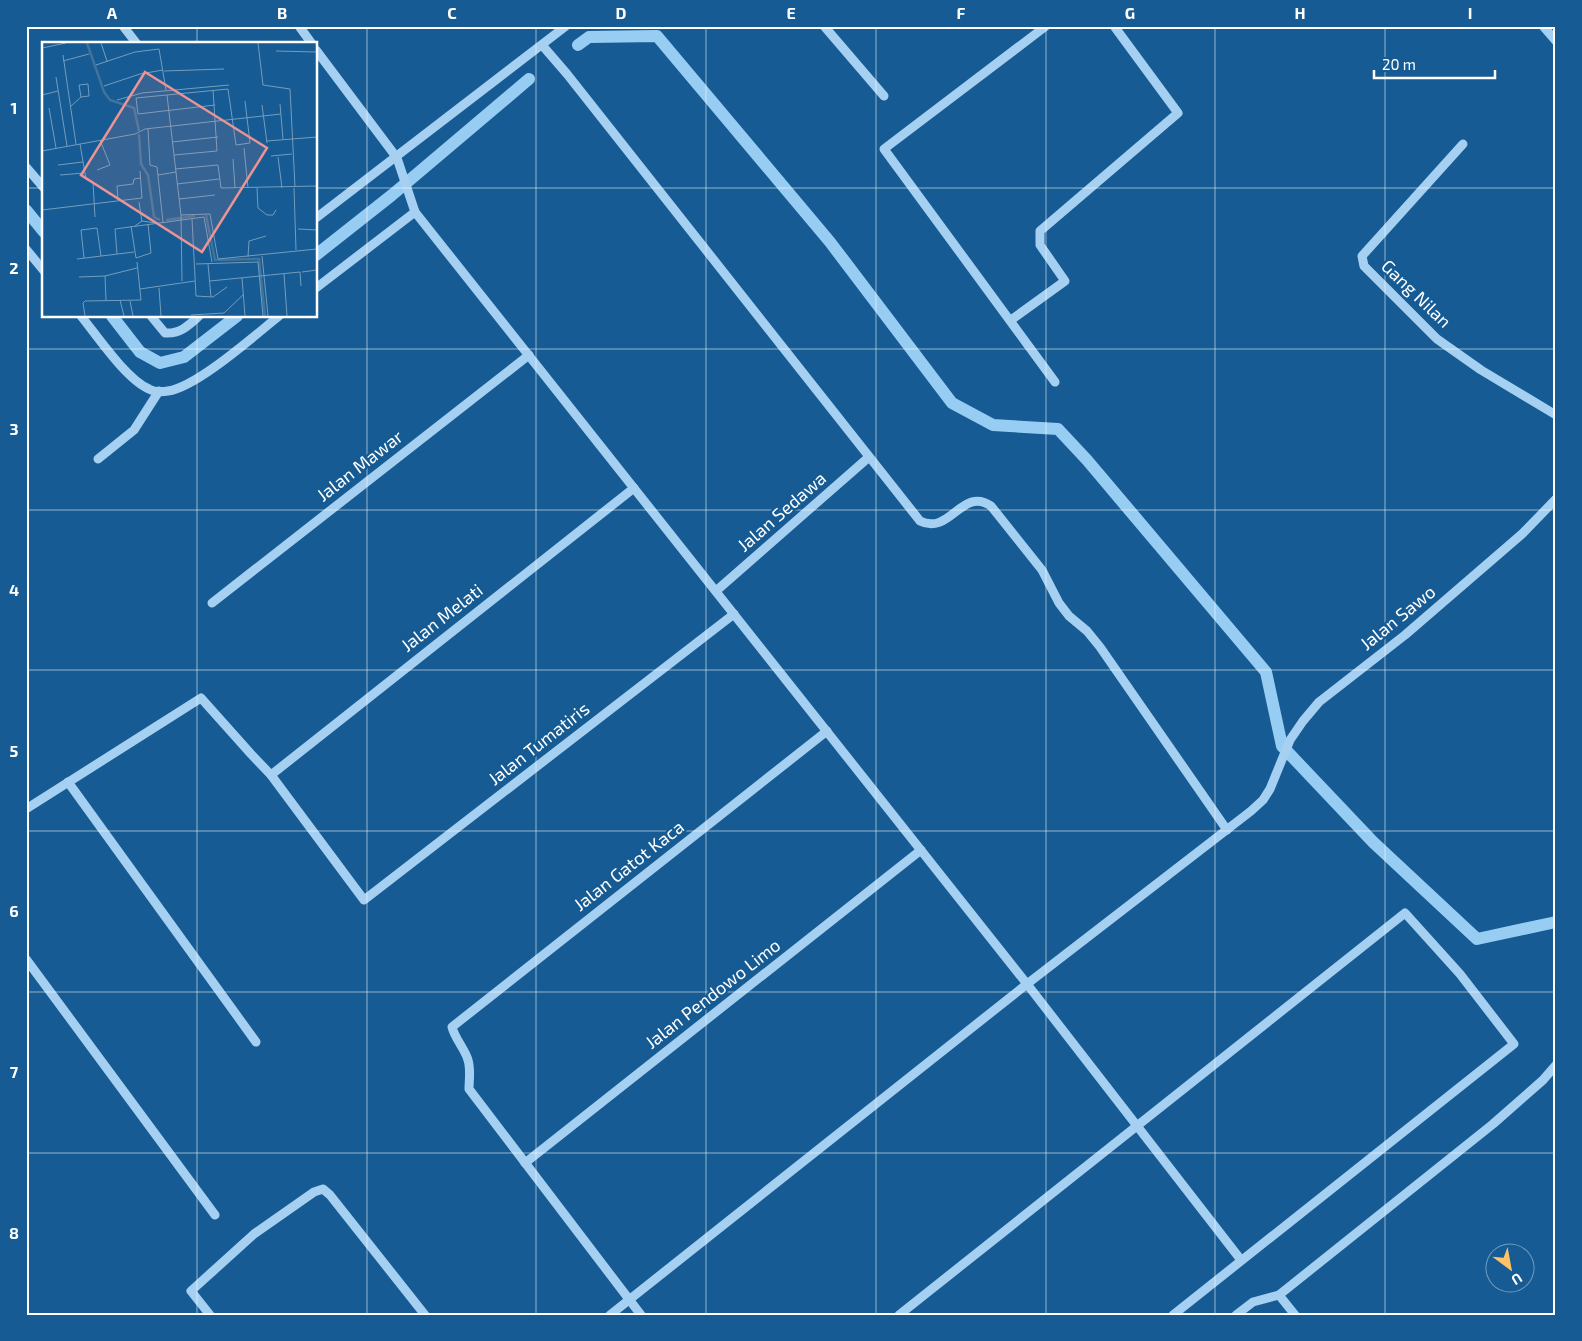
<svg xmlns="http://www.w3.org/2000/svg" width="1582" height="1341" font-family="'Exo 2',sans-serif">
	<style>
		.lines { fill: none; stroke-linecap: round; stroke-linejoin: round }
		.stream { stroke: #98cdf3; stroke-width: 12 }
		.minor { stroke: #a6d0f1; stroke-width: 9 }
		.grid { fill: none; stroke: #fff; stroke-width: 1; stroke-opacity: 0.55 }
		.labels { text-anchor: middle; stroke-width: 4.5; stroke-linejoin: round; paint-order: stroke }
		.street-label { font-size: 18px; fill: #fff; stroke: #165b93 }
		.inset-river { fill: none; stroke: #42739b; stroke-width: 2.5 }
		.inset-road { fill: none; stroke: #739dbe; stroke-width: 1 }
		.view { fill: #ea9494; fill-opacity: 0.15; stroke: #ea9494; stroke-width: 2.5 }
		.inset-edge { fill: none; stroke: #fff; stroke-width: 2.5 }
		.neatline { fill: none; stroke: #fff; stroke-width: 2 }
		.grid-label { font-size: 16px; text-anchor: middle; font-weight: bold; fill: #fff }
	</style>
	<rect width="100%" height="100%" fill="#165b93"/>
	<g class="lines">
		<g class="stream">
			<path d="M578,45L589,37L657,36L830,242L952,403L993,425L1058,429L1087,460L1266,672L1282,746L1373,842L1477,939L1556,922"/>
			<path d="M26,210L44,232"/>
			<path d="M316,255L392,195L529,79"/>
			<path d="M112,316L140,352L160,363L184,357L237,316"/>
		</g>
		<g class="minor">
			<path d="M123,26L137,44"/>
			<path d="M299,26L312,44"/>
			<path d="M824,26L884,96"/>
			<path d="M1046,26L884,149L1055,382"/>
			<path d="M1543,26L1556,41"/>
			<path d="M542,45L567,74L920,521C950,536 962,486 991,506L1042,570L1059,603L1069,616L1087,631L1100,647L1227,830"/>
			<path d="M316,50L397,158L415,212L1027,984L1241,1260"/>
			<path d="M1463,144L1362,256L1364,266L1437,339L1481,370L1556,415"/>
			<path d="M26,167L44,188"/>
			<path d="M316,218L566,26"/>
			<path d="M26,249L44,271"/>
			<path d="M316,288L415,212"/>
			<path d="M81,316C98,337 126,379 149,389C154,392 162,392 168,391C197,387 255,335 279,316"/>
			<path d="M151,316L165,333C180,334 188,326 199,316"/>
			<path d="M1011,320L1065,281L1040,245V231L1178,113L1114,26"/>
			<path d="M98,459L134,430L159,391"/>
			<path d="M716,591L869,457"/>
			<path d="M212,603L529,355"/>
			<path d="M271,775L634,488"/>
			<path d="M68,782L256,1042"/>
			<path d="M26,809L201,698L251,754L271,775L364,900L734,614"/>
			<path d="M26,959L215,1215"/>
			<path d="M525,1163L921,850"/>
			<path d="M1279,1295L1295,1315"/>
			<path d="M210,1315L191,1291L254,1234L314,1192L323,1189L330,1195L425,1315"/>
			<path d="M610,1315L1027,984L1251,811L1263,800L1270,789L1290,740L1303,721L1319,702L1405,635L1522,534L1556,499"/>
			<path d="M641,1315L469,1089C469,1080 471,1070 468,1060C465,1049 455,1039 452,1027L827,731"/>
			<path d="M899,1315L1405,913L1460,974L1514,1044L1173,1315"/>
			<path d="M1236,1315L1253,1302L1279,1295L1493,1124L1543,1080L1556,1065"/>
		</g>
	</g>
	<path class="grid" d="M197,26V44M367,26V1315M536,26V1315M706,26V1315M876,26V1315M1046,26V1315M1215,26V1315M1385,26V1315M26,188H44M316,188H1556M197,316V1315M26,349H1556M26,510H1556M26,670H1556M26,831H1556M26,992H1556M26,1153H1556"/>
	<g class="labels">
		<g class="street-label">
			<text transform="translate(1416 294) rotate(44)" y="6">Gang Nilan</text>
			<text transform="translate(360 466) rotate(-38)" y="6">Jalan Mawar</text>
			<text transform="translate(782 512) rotate(-41)" y="6">Jalan Sedawa</text>
			<text transform="translate(442 618) rotate(-38)" y="6">Jalan Melati</text>
			<text transform="translate(1398 618) rotate(-39)" y="6">Jalan Sawo</text>
			<text transform="translate(539 744) rotate(-38)" y="6">Jalan Tumatiris</text>
			<text transform="translate(629 866) rotate(-38)" y="6">Jalan Gatot Kaca</text>
			<text transform="translate(713 994) rotate(-38)" y="6">Jalan Pendowo Limo</text>
		</g>
	</g>
	<g transform="translate(42 42)">
		<rect width="275" height="275" fill="#165b93"/>
		<path class="inset-river" d="M45,1L62,50L68,58L92,66L97,89M97,92L99,122L106,133L112,175L118,178M164,173L173,218L217,217L223,274M124,178L153,174"/>
		<path class="inset-road" d="M59,1L65,19M216,1L221,43L248,47L253,145M0,6L24,1M234,9L275,10M21,13L34,102M21,19L47,12M54,23L93,10L117,7L124,48M122,29L182,27M14,35L25,104M62,44L98,32L121,28M0,53L16,49M125,53L139,173L140,239M75,58L100,51L187,43M238,62L241,97M173,63L96,72L94,56L186,47L194,103L208,101L203,59M220,63L225,101M28,65L39,55L47,54L46,42L37,43L39,55M7,66L14,106M106,87L108,123L115,125L121,180M225,99L275,95M130,100L176,95M38,102L44,137L51,140L53,175M202,106L206,146M0,109L93,92L103,87L239,72M132,113L175,109L171,48M229,114L250,112M236,115L240,146M191,117L193,146M16,123L41,120M133,127L176,123L179,146L275,144M55,128L68,123L58,98M18,133L42,131M116,133L134,130M135,142L177,137M215,146L216,166L225,173H231L234,168M252,146L254,208M137,157L173,153M76,158L75,144L91,142L92,137L98,136M97,160L100,180M0,168L100,156L98,129M139,173L168,172L176,217L275,207M150,177L154,254L171,255L185,245M89,184L94,216L109,211L106,182M93,184L100,179L114,181M256,187L275,188M75,212L73,187L162,175L170,220M220,214L226,274M206,215L207,199L224,194M42,216L39,188L55,186L59,214M35,217L92,210M154,222L216,220L221,274M166,222L169,255M260,230L275,228M242,232L245,274M63,234L95,226M37,235L63,234L64,258M200,236L203,274M168,239L258,230L259,244M117,246L119,274M98,247L153,239M78,258L82,274M88,259L91,274M149,273L182,271L202,252M43,274L41,261L43,259L99,258L95,220"/>
		<path class="view" d="M103,30L225,106L160,210L39,133Z"/>
		<rect width="275" height="275" class="inset-edge"/>
	</g>
	<rect width="1582" height="1341" fill="none" stroke="#165b93" stroke-width="55"/>
	<g transform="translate(1510 1268) rotate(148)"><circle r="24" fill="#165b93" stroke="#739dbe"/>
	<path d="M0-4L9 19L0 12L-9 19Z" fill="#ffc266"/>
	<text y="-8" font-size="14" font-weight="bold" text-anchor="middle" fill="#ffffff">U</text>
	</g>
	<path d="M1374 70v8h121v-8" fill="none" stroke="#ffffff" stroke-width="2.5"/>
	<text x="1382" y="70" font-size="15" fill="#ffffff" stroke="#165b93" stroke-width="4" paint-order="stroke">20 m</text>
	<rect x="28" y="28" width="1526" height="1286" class="neatline"/>
	<g class="grid-label">
		<text x="112" y="19">A</text>
		<text x="282" y="19">B</text>
		<text x="452" y="19">C</text>
		<text x="621" y="19">D</text>
		<text x="791" y="19">E</text>
		<text x="961" y="19">F</text>
		<text x="1130" y="19">G</text>
		<text x="1300" y="19">H</text>
		<text x="1470" y="19">I</text>
		<text x="14" y="114">1</text>
		<text x="14" y="274">2</text>
		<text x="14" y="435">3</text>
		<text x="14" y="596">4</text>
		<text x="14" y="757">5</text>
		<text x="14" y="917">6</text>
		<text x="14" y="1078">7</text>
		<text x="14" y="1239">8</text>
	</g>
</svg>
